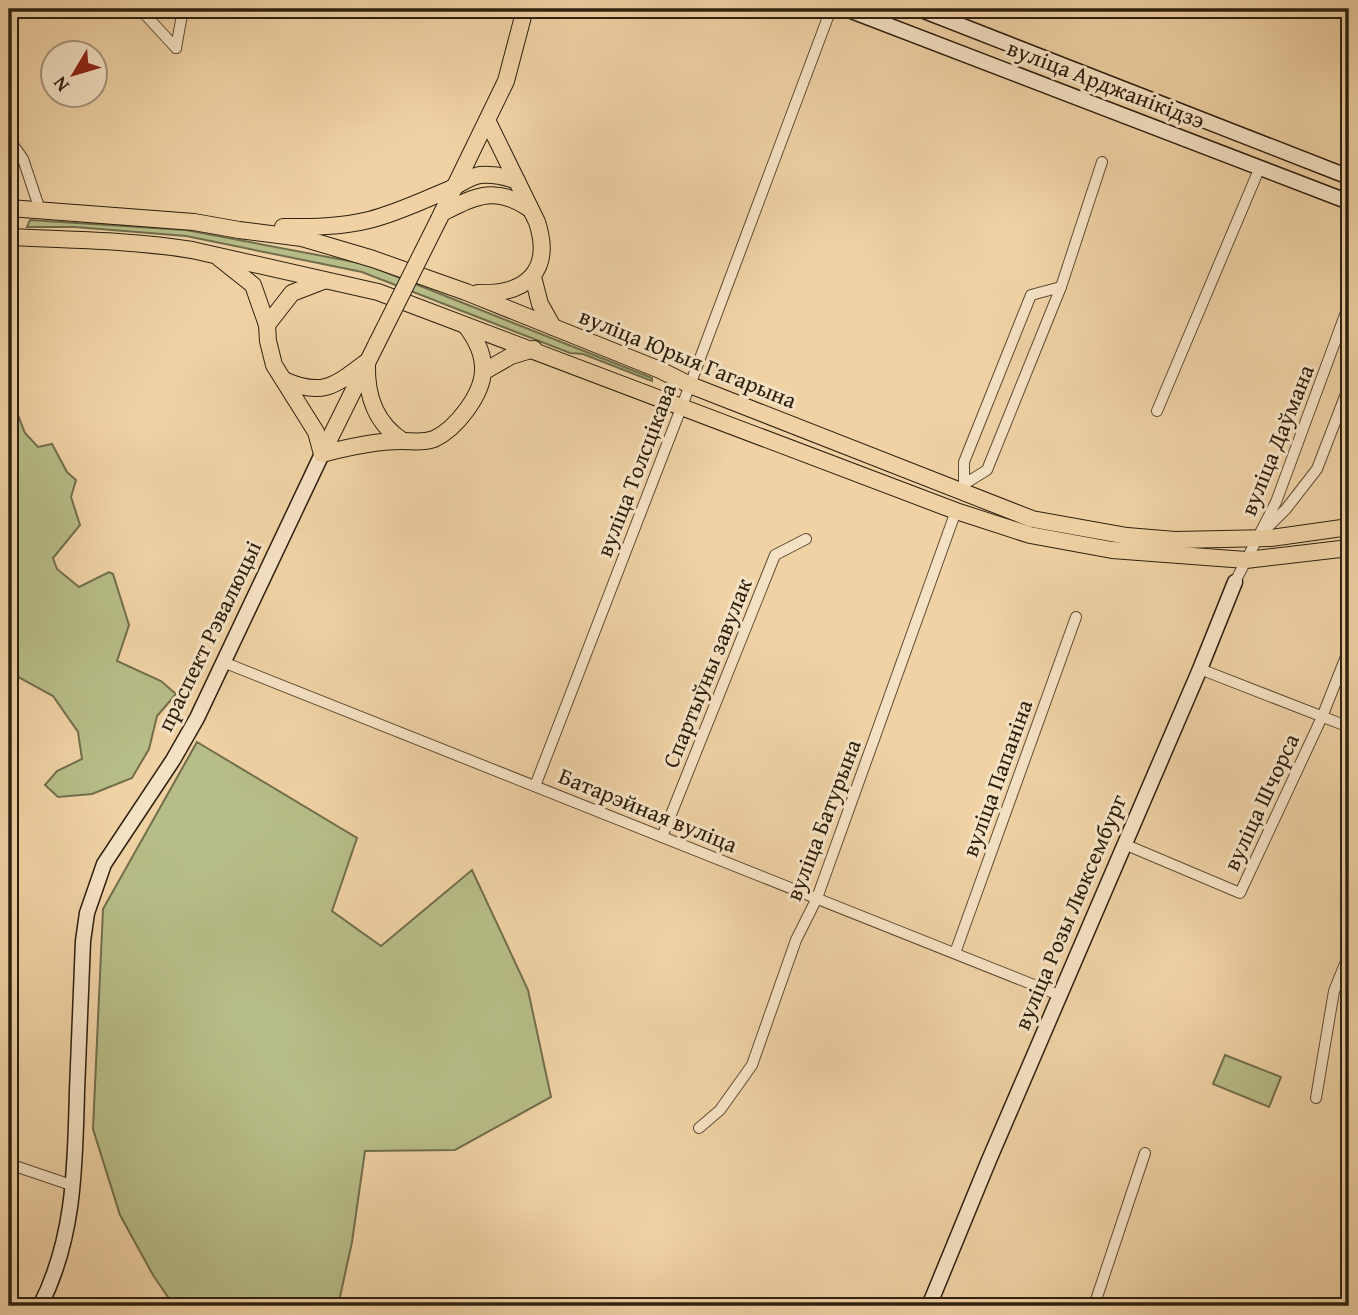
<svg xmlns="http://www.w3.org/2000/svg" width="1358" height="1315" font-family="'Gentium Book Plus',serif">
	<style>
		.green { fill: #b7bd88; stroke: #726e4c; stroke-width: 2 }
		.lines { fill: none; stroke-linecap: round; stroke-linejoin: round }
		.street-casing { stroke: #5e4c34; stroke-width: 12 }
		.secondary-casing { stroke: #2d200f; stroke-width: 17 }
		.primary-casing { stroke: #2d200f; stroke-width: 18 }
		.street { stroke: #f5e2c4; stroke-width: 10 }
		.secondary { stroke: #f5e2c4; stroke-width: 14 }
		.primary { stroke: #f0d2a5; stroke-width: 16 }
		.primary-bridge-casing { stroke: #2d200f; stroke-width: 18; stroke-linecap: butt }
		.primary-bridge { stroke: #f0d2a5; stroke-width: 16 }
		.labels { text-anchor: middle; stroke-width: 6; stroke-linejoin: round; paint-order: stroke }
		.street-label { font-size: 23px; fill: #2d200f; stroke: #f5e2c4 }
	</style>
	<rect width="100%" height="100%" fill="#f0d2a5"/>
	<filter id="stains"><feTurbulence type="fractalNoise" baseFrequency=".00286" numOctaves="4"/><feColorMatrix values="0 0 0 0 .2 0 0 0 0 .09 0 0 0 0 .02 0 0 0 .5 -.17"/></filter>
	<radialGradient id="worn" r=".72"><stop offset=".6" stop-color="#630" stop-opacity="0"/><stop offset="1" stop-color="#630" stop-opacity=".3"/></radialGradient>
	<g class="green">
		<path d="M30,220L186,230L365,264L652,378V381L583,354L570,353L362,272L186,236L75,227H27Z"/>
		<path d="M9,392L25,433L38,447L52,444L67,472L76,480L71,497L80,525L53,558L57,569L79,587L109,572L113,574L129,625L117,661L161,681L176,694L157,716L149,749L132,778L92,794L58,797L45,785L57,771L82,759L78,732L53,696L9,672Z"/>
		<path d="M197,742L357,838L332,911L381,946L472,870L528,990L551,1097L455,1150L365,1151L352,1242L338,1306H287L281,1303V1306H174L153,1275L120,1215L93,1129L103,909Z"/>
		<path d="M1225,1055L1281,1077L1269,1107L1213,1084Z"/>
	</g>
	<g class="lines">
		<defs>
			<g id="street">
				<path d="M140,9L176,48"/>
				<path d="M176,48L183,9"/>
				<path d="M9,139L23,159L40,210"/>
				<path d="M1157,411L1260,167"/>
				<path d="M966,483L987,470L1061,287L1102,162"/>
				<path d="M964,488V462L1031,295L1061,287"/>
				<path d="M1264,531L1286,509L1317,469L1349,386"/>
				<path d="M1235,582L1276,502L1349,304"/>
				<path d="M223,662L1059,995"/>
				<path d="M1200,669L1349,727"/>
				<path d="M535,786L690,385L831,9"/>
				<path d="M9,801V818"/>
				<path d="M662,837L775,555L806,539"/>
				<path d="M1124,844L1240,893L1322,717L1349,649"/>
				<path d="M955,953L1076,617"/>
				<path d="M1316,1098L1334,991L1349,954"/>
				<path d="M699,1128L720,1110L752,1065L796,940L817,898L956,511"/>
				<path d="M9,1164L74,1186"/>
				<path d="M1094,1306L1145,1153"/>
			</g>
			<g id="secondary">
				<path d="M846,9L1349,202"/>
				<path d="M919,9L1349,177"/>
				<path d="M40,1306C75,1238 75,1165 77,1091C79,1041 81,991 83,941L87,913L104,864L173,760L197,718L322,454"/>
				<path d="M929,1306L989,1160L1200,669L1235,582"/>
			</g>
			<g id="primary">
				<path d="M9,208L194,222L239,230L302,238L373,259L466,292L660,370L690,385L1032,519L1127,536L1175,540L1271,538L1349,527"/>
				<path d="M442,213C476,196 495,185 530,209"/>
				<path d="M439,219L506,81L525,9"/>
				<path d="M283,227C312,227 341,227 369,220C397,213 424,200 450,189C461,184 468,177 480,175C493,174 504,176 517,181"/>
				<path d="M9,237C70,240 131,240 192,250L378,292L956,511L1030,535L1112,550L1246,560L1349,548"/>
				<path d="M219,258L253,285L267,325L268,341L274,365L316,432L322,454"/>
				<path d="M533,277L540,304L553,327"/>
				<path d="M478,293C526,295 553,271 537,222L488,122"/>
				<path d="M267,325L292,293L323,281"/>
				<path d="M367,364C366,395 376,424 403,441"/>
				<path d="M483,372L511,356L534,349"/>
				<path d="M284,380C321,397 335,386 365,363"/>
				<path d="M322,454C348,447 375,441 402,441C413,441 423,443 434,439C456,429 482,395 483,371C484,354 476,339 466,326"/>
				<path d="M322,454L377,343"/>
			</g>
		</defs>
		<use href="#street" class="street-casing"/>
		<use href="#secondary" class="secondary-casing"/>
		<use href="#primary" class="primary-casing"/>
		<use href="#street" class="street"/>
		<use href="#secondary" class="secondary"/>
		<use href="#primary" class="primary"/>
		<defs>
			<path id="primary-bridge" d="M377,343L439,219"/>
		</defs>
		<use href="#primary-bridge" class="primary-bridge-casing"/>
		<use href="#primary-bridge" class="primary-bridge"/>
	</g>
	<g class="labels">
		<g class="street-label">
			<text transform="translate(1106 84) rotate(21)" y="8">вуліца Арджанікідзэ</text>
			<text transform="translate(688 358) rotate(22)" y="8">вуліца Юрыя Гагарына</text>
			<text transform="translate(1277 440) rotate(-68)" y="8">вуліца Даўмана</text>
			<text transform="translate(636 470) rotate(-69)" y="8">вуліца Толсцікава</text>
			<text transform="translate(209 636) rotate(-64)" y="8">праспект Рэвалюцыі</text>
			<text transform="translate(707 673) rotate(-68)" y="8">Спартыўны завулак</text>
			<text transform="translate(997 778) rotate(-70)" y="8">вуліца Папаніна</text>
			<text transform="translate(1261 802) rotate(-65)" y="8">вуліца Шчорса</text>
			<text transform="translate(648 810) rotate(22)" y="8">Батарэйная вуліца</text>
			<text transform="translate(823 820) rotate(-69)" y="8">вуліца Батурына</text>
			<text transform="translate(1070 912) rotate(-67)" y="8">вуліца Розы Люксембург</text>
		</g>
	</g>
	<rect width="1358" height="1315" fill="none" stroke="#f0d2a5" stroke-width="35"/>
	<rect x="10" y="10" width="1337" height="1294" fill="none" stroke="#2d200f" stroke-width="3.5"/>
	<rect x="18" y="18" width="1323" height="1280" fill="none" stroke="#2d200f" stroke-width="2"/>
	<g transform="translate(74 74) rotate(232)"><circle r="33" fill="#f5e2c4" stroke="#a5947c" stroke-width="2"/>
	<path d="M0-5L12 26L0 18L-12 26Z" fill="#8f2418"/>
	<text y="-10" font-size="19" font-weight="bold" text-anchor="middle" fill="#2d200f">N</text>
	</g>
	<rect width="100%" height="100%" filter="url(#stains)"/>
	<rect width="100%" height="100%" fill="url(#worn)"/>
</svg>
